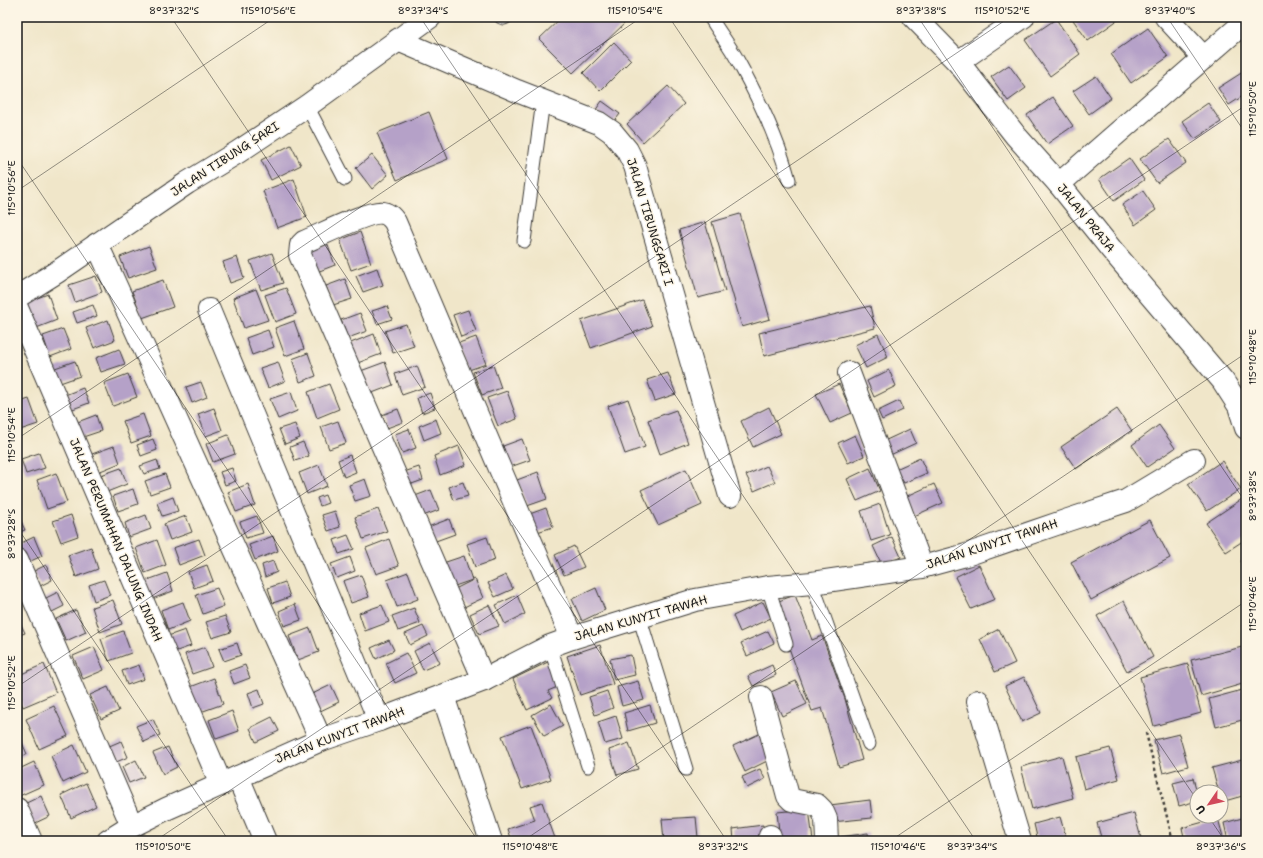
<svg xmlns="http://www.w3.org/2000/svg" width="1263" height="858" font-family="'Shantell Sans',sans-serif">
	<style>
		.building { fill: #b5a1c8 }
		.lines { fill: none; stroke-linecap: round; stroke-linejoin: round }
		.service-casing { stroke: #3c3a36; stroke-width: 15 }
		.minor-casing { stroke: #3c3a36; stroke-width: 24 }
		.tertiary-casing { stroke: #3c3a36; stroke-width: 24 }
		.path { stroke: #3c3a36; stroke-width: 2.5; stroke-dasharray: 3 3; stroke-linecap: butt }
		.service { stroke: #fff; stroke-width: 13 }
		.minor { stroke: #fff; stroke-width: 22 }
		.tertiary { stroke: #fff; stroke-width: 22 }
		.ticks { fill: none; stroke: #1c1c1c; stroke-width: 1; stroke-opacity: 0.45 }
		.labels { text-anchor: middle; stroke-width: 3; stroke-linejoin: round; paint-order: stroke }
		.street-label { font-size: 12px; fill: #1c1c1c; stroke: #fcf5e5 }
		.neatline { fill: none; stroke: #1c1c1c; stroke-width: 1.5 }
		.ticks-label { font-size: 10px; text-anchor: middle; fill: #1c1c1c }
	</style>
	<rect width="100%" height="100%" fill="#fcf5e5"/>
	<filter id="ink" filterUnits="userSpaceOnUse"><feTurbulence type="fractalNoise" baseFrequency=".025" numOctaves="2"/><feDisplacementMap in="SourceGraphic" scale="8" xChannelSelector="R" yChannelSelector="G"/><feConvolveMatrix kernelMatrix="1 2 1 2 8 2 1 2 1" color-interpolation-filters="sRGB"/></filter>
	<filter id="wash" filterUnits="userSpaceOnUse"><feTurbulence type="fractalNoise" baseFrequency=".012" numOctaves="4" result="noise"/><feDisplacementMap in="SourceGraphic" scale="16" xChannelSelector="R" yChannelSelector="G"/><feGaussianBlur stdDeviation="0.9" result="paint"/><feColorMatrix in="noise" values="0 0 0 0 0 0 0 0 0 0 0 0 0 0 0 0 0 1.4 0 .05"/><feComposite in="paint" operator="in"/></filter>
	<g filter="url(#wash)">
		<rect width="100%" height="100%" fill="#f0e6c9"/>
		<g id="blocks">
			<g class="building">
				<path d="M562,17H617L624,24L573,73L539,39Z"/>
				<path d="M1071,17H1122L1088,41Z"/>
				<path d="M1056,19L1080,54L1050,76L1025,40Z"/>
				<path d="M1148,28L1168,57L1131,83L1111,54Z"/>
				<path d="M614,42L631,60L600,91L583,73Z"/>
				<path d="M1009,65L1026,88L1008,101L991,77Z"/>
				<path d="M1246,70V94L1229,105L1218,88Z"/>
				<path d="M1096,76L1111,98L1089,114L1073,91Z"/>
				<path d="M668,86L684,104L643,142L627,124Z"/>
				<path d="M1053,97L1073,126L1047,144L1027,115Z"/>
				<path d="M602,101L620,114L613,123L595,111Z"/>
				<path d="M1208,103L1221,122L1195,139L1182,121Z"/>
				<path d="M429,112L448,159L397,180L377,133Z"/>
				<path d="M1169,139L1186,163L1157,183L1140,159Z"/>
				<path d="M291,145L301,165L271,180L261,160Z"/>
				<path d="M372,155L388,175L372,189L356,168Z"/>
				<path d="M1129,158L1144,180L1114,201L1099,179Z"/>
				<path d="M294,179L307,217L277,228L263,191Z"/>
				<path d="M1143,191L1156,210L1135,225L1122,205Z"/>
				<path d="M740,214L770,319L742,327L712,222Z"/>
				<path d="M705,222L725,291L698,298L679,230Z"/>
				<path d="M360,232L371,263L351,270L340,240Z"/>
				<path d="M327,243L335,265L317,272L309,250Z"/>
				<path d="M149,246L157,268L128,278L120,257Z"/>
				<path d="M272,253L283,283L261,290L250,261Z"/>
				<path d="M237,257L244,278L230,283L223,262Z"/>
				<path d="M377,268L383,285L363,292L356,276Z"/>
				<path d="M96,276L102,292L75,302L69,285Z"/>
				<path d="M345,279L352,299L333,305L326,286Z"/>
				<path d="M163,280L173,307L142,318L132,291Z"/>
				<path d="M286,288L296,314L275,322L265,295Z"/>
				<path d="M256,289L268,320L244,328L233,298Z"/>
				<path d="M48,294L57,320L31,330L21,304Z"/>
				<path d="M642,300L652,326L591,348L581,321Z"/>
				<path d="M93,305L97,316L77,323L73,312Z"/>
				<path d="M387,306L392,319L377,324L372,311Z"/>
				<path d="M870,306L875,328L764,356L759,333Z"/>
				<path d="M468,310L476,331L461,337L453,315Z"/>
				<path d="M360,313L367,331L348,338L341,320Z"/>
				<path d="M108,320L115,340L94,348L86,328Z"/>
				<path d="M294,321L304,349L285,356L275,328Z"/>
				<path d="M406,324L414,346L393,353L385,331Z"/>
				<path d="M63,329L71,349L50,357L43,336Z"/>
				<path d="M268,330L274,347L252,355L246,338Z"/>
				<path d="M374,334L381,354L355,364L348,344Z"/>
				<path d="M878,334L888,357L866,368L855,345Z"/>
				<path d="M476,337L486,364L466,371L456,344Z"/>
				<path d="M119,349L125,364L101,372L96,358Z"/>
				<path d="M308,353L316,376L300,382L292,359Z"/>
				<path d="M75,361L80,376L60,383L55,368Z"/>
				<path d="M278,362L285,381L268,388L260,368Z"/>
				<path d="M385,362L393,385L367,395L358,372Z"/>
				<path d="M493,365L501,388L482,395L473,372Z"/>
				<path d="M417,366L425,387L402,395L395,374Z"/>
				<path d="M889,370L896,386L874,397L867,381Z"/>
				<path d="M17,372L20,381L17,383Z"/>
				<path d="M668,373L676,394L655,401L647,380Z"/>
				<path d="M128,374L137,397L113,406L104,383Z"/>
				<path d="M201,382L207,397L192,403L186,387Z"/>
				<path d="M329,384L339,409L317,418L308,392Z"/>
				<path d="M839,384L852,413L830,423L816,394Z"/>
				<path d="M83,388L89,403L70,410L65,395Z"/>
				<path d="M507,391L517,419L498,426L487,398Z"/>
				<path d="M291,392L297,411L278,419L270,399Z"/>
				<path d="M430,393L435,408L422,413L417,398Z"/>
				<path d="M29,399L38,424L17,431V403Z"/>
				<path d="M628,399L645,447L625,454L608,406Z"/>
				<path d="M899,401L903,410L882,420L878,411Z"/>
				<path d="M769,407L781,434L753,447L741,421Z"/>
				<path d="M214,408L222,430L206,436L198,414Z"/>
				<path d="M398,409L403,422L387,428L382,415Z"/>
				<path d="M1117,409L1132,431L1076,469L1061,447Z"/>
				<path d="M676,410L688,443L660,454L648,420Z"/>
				<path d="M143,414L151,436L131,443L123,421Z"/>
				<path d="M96,415L101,431L80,438L75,423Z"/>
				<path d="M436,419L441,433L424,440L419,426Z"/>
				<path d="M338,421L346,443L329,449L321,427Z"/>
				<path d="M295,424L300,438L285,444L279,429Z"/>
				<path d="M1159,425L1175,448L1147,467L1132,445Z"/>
				<path d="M409,429L416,448L402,453L395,434Z"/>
				<path d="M910,429L916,443L888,456L882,442Z"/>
				<path d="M228,435L235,454L213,462L206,444Z"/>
				<path d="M855,435L864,456L848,463L838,443Z"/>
				<path d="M153,439L157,450L141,456L137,445Z"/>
				<path d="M522,439L530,460L510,467L503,446Z"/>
				<path d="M303,442L309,456L295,461L290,447Z"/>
				<path d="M114,446L120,463L98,472L92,454Z"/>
				<path d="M459,446L466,465L440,475L434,456Z"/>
				<path d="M39,453L45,468L26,474L21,459Z"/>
				<path d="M350,455L356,472L344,477L338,460Z"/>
				<path d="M920,458L927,473L904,483L896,469Z"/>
				<path d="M157,460L160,469L144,474L140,466Z"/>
				<path d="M1222,461L1241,489L1207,511L1188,484Z"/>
				<path d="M319,465L327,486L307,494L299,473Z"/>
				<path d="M767,466L775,482L754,491L746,475Z"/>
				<path d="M419,467L423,480L406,486L401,473Z"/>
				<path d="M121,468L127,484L107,492L101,475Z"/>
				<path d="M232,468L236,481L225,485L220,472Z"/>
				<path d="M870,468L880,491L857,501L847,479Z"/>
				<path d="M686,469L702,505L658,525L641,490Z"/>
				<path d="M538,472L547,499L527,506L517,480Z"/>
				<path d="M56,473L67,502L47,509L37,480Z"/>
				<path d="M165,474L170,487L150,494L145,481Z"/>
				<path d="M365,479L371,496L355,501L349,485Z"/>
				<path d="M463,482L468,496L454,500L449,487Z"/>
				<path d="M248,484L255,505L236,512L228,492Z"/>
				<path d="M934,484L943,503L914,516L905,497Z"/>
				<path d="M133,489L138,504L118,511L113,496Z"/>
				<path d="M431,490L439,510L423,516L415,496Z"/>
				<path d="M325,495L328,503L320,506L317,498Z"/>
				<path d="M173,497L178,511L162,516L157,503Z"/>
				<path d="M1245,497L1246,539L1226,552L1206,523Z"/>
				<path d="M880,504L890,535L871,541L861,511Z"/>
				<path d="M546,508L553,527L534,533L527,515Z"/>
				<path d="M378,509L387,531L363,539L355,517Z"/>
				<path d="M335,511L340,527L328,531L322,515Z"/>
				<path d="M17,513L25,530L17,533Z"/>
				<path d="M71,515L78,536L61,542L53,521Z"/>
				<path d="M146,515L151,529L129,537L125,523Z"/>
				<path d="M186,516L192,532L170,540L164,524Z"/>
				<path d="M257,516L263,533L246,538L240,522Z"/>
				<path d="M449,519L455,534L433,542L428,527Z"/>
				<path d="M1150,520L1170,558L1091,600L1071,562Z"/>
				<path d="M348,535L354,549L339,554L334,540Z"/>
				<path d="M273,536L278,551L255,560L249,545Z"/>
				<path d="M34,537L42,556L24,564L17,549V545Z"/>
				<path d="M487,537L495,560L475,567L467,544Z"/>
				<path d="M892,537L901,557L882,565L873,546Z"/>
				<path d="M199,539L205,555L179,565L173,548Z"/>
				<path d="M389,539L399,566L376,574L366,548Z"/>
				<path d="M157,540L166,565L145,573L136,548Z"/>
				<path d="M574,546L584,567L564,575L555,555Z"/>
				<path d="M91,547L98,569L76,577L68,555Z"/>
				<path d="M464,556L472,580L449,588L440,564Z"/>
				<path d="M350,557L355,571L337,578L331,564Z"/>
				<path d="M1246,557V568L1241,561Z"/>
				<path d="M273,561L277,572L265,577L262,565Z"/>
				<path d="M46,565L52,580L40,586L34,571Z"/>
				<path d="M207,565L213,581L194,588L188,572Z"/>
				<path d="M979,565L995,599L971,609L955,577Z"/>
				<path d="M408,572L418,599L397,607L387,580Z"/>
				<path d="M167,573L173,591L152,599L145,581Z"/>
				<path d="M361,575L369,597L351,603L343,581Z"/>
				<path d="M506,575L513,589L495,597L488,583Z"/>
				<path d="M475,579L483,598L464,607L455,589Z"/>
				<path d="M104,580L110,595L94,601L89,585Z"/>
				<path d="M285,582L290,597L273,603L268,588Z"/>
				<path d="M217,588L224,606L203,614L196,595Z"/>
				<path d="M596,588L605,610L582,621L572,599Z"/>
				<path d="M58,592L64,606L50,613L44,599Z"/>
				<path d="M517,595L525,614L505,624L496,605Z"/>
				<path d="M795,595L812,640L822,636L845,699L862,760L839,767L822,708L812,711L789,648L793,647L776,602Z"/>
				<path d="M113,600L122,624L100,632L92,607Z"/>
				<path d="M1124,601L1153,657L1127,671L1097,616Z"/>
				<path d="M183,602L190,621L168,630L161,610Z"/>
				<path d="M763,602L771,618L740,632L733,616Z"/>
				<path d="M295,604L301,620L284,626L279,611Z"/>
				<path d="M382,605L389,622L365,631L359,613Z"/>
				<path d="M489,605L499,626L479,634L470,614Z"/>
				<path d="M414,608L420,623L398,631L392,616Z"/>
				<path d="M76,610L86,632L66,641L56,619Z"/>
				<path d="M17,616L25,633L17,636Z"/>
				<path d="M225,616L231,632L212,638L206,622Z"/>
				<path d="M423,626L428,636L410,645L405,634Z"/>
				<path d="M310,628L319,652L298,660L289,636Z"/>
				<path d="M999,629L1015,663L995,672L980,639Z"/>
				<path d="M185,630L191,646L174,652L168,636Z"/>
				<path d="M123,631L131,653L109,661L101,639Z"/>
				<path d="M768,631L774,643L747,656L741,643Z"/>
				<path d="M389,640L394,650L376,659L371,648Z"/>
				<path d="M237,643L241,655L224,661L219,649Z"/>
				<path d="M430,643L440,663L423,670L414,651Z"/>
				<path d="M600,645L613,684L580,695L567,656Z"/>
				<path d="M1246,646V683L1201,696L1191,660Z"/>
				<path d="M94,647L104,670L83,679L73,656Z"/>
				<path d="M205,647L212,667L192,674L185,654Z"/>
				<path d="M406,653L416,673L395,683L386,663Z"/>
				<path d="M631,655L635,675L614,680L610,659Z"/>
				<path d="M550,661L562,685L548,691L552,698L527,710L513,679Z"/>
				<path d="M44,664L56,693L23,707L17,694V676Z"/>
				<path d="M1188,664L1201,713L1154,726L1140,677Z"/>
				<path d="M139,665L144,679L127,685L122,671Z"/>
				<path d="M245,665L250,678L234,684L229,671Z"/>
				<path d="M772,665L776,675L753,686L748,676Z"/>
				<path d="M1024,677L1041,713L1022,722L1005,686Z"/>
				<path d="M214,678L223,704L195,714L185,689Z"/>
				<path d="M638,681L644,700L622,706L617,687Z"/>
				<path d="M796,681L807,704L782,716L771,692Z"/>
				<path d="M331,685L339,702L312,715L304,698Z"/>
				<path d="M108,687L119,711L101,719L90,695Z"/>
				<path d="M259,689L264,704L253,708L248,693Z"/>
				<path d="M1246,689V719L1216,727L1209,699Z"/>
				<path d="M607,691L613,708L595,715L589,697Z"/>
				<path d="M551,704L563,726L544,736L532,715Z"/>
				<path d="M650,705L655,723L628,731L624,713Z"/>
				<path d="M54,706L68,736L39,749L26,719Z"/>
				<path d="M232,711L239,731L216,739L209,720Z"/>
				<path d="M616,716L623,739L605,744L598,722Z"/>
				<path d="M272,717L279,731L256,742L250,728Z"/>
				<path d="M153,719L160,735L144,742L136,726Z"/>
				<path d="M531,725L551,779L522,789L502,736Z"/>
				<path d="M759,734L771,759L745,772L733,746Z"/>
				<path d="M1179,734L1188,766L1163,773L1154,740Z"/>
				<path d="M17,736H19L27,754L17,759Z"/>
				<path d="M121,741L128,757L114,763L107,747Z"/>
				<path d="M629,743L638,769L617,775L609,750Z"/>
				<path d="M74,745L86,772L63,783L51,756Z"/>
				<path d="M168,747L177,767L163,774L153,753Z"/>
				<path d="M1110,748L1119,779L1084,789L1076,757Z"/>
				<path d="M1062,756L1073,798L1032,809L1021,767Z"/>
				<path d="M1246,759V795L1221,802V792H1219L1212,768Z"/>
				<path d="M136,760L144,777L129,783L122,767Z"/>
				<path d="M34,762L44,785L17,797V770Z"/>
				<path d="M760,769L765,779L747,788L742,777Z"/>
				<path d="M1193,778L1197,792V801L1179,806L1173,783Z"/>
				<path d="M86,783L96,806L71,818L61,795Z"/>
				<path d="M41,796L50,816L29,826L20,806Z"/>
				<path d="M870,800L872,818L832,822L830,805Z"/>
				<path d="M542,802L556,841H512L508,829L535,820L530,806Z"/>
				<path d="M809,809L813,841H780L777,812Z"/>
				<path d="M1134,813L1141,838L1131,841H1102L1097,823Z"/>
				<path d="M696,817L698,838L664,841L662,819Z"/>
				<path d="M1060,817L1067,841H1038L1034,824Z"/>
				<path d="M1246,817V841H1228L1224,823Z"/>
				<path d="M1218,818L1224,841H1185L1182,828Z"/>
				<path d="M763,825L764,841H734L733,829Z"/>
				<path d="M868,833L869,841H842L841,837Z"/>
			</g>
		</g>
	</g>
	<g filter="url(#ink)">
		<use href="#blocks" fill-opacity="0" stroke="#3c3a36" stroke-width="1"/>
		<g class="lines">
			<defs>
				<g id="service">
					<path d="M501,17L504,18L506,17"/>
					<path d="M710,17C719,32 730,46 738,61C759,99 778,139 789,180"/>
					<path d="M307,106L345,179"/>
					<path d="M524,241L543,101"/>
					<path d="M812,583L869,744"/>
					<path d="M768,587L786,644"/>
					<path d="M639,616L686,769"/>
					<path d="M550,646L588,766"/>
				</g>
				<g id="minor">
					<path d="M914,17L958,62L1016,136L1059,184L1111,249L1223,381L1239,406L1246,428"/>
					<path d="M1166,17L1204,58"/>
					<path d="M398,40L517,91L599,123L612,132L627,150L635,166L730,496"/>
					<path d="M958,62L1023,17"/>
					<path d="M1059,184L1246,21"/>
					<path d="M97,244L321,740"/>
					<path d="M17,308L221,784"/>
					<path d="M209,310L379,720"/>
					<path d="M849,373L922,567"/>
					<path d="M17,560L132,826"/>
					<path d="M484,680L300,255L301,245L304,242C319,236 370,210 383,213C389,214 392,218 395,222L572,638"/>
					<path d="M443,696L491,841"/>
					<path d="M761,697L788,796L792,800L817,805L822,810L826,819L827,841"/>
					<path d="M978,701L1020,841"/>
					<path d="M238,777L265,841"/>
					<path d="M17,809L31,841"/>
					<path d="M770,836L771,841"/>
					<path d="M108,841L132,826L166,809L321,740L379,720L484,680L550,646L572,638L695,600L768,587L812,583L922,567L966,555L1068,520L1126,501L1194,460"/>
				</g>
				<path id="tertiary" d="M17,297L57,272L187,183L238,152L307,106L430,17"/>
			</defs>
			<use href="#service" class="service-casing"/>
			<use href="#minor" class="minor-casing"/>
			<use href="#tertiary" class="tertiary-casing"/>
			<path class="path" d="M1146,733L1173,841"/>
			<use href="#service" class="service"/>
			<use href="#minor" class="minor"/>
			<use href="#tertiary" class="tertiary"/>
		</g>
	</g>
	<path class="ticks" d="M171,17L727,841M420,17L976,841M669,17L1197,800M918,17L1246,503M1167,17L1246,134M17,158L478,841M17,191L275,17M17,439L642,17M17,527L229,841M17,687L1010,17M1208,816L1225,841M155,841L1246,105M523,841L1246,353M890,841L1246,601"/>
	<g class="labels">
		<g class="street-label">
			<text transform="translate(225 159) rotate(-33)" y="4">JALAN TIBUNG SARI</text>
			<text transform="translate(1086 218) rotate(51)" y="4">JALAN PRAJA</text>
			<text transform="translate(650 222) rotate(73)" y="4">JALAN TIBUNGSARI I</text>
			<text transform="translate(116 540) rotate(67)" y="4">JALAN PERUMAHAN DALUNG INDAH</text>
			<text transform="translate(992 544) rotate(-18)" y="4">JALAN KUNYIT TAWAH</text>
			<text transform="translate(641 618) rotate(-16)" y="4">JALAN KUNYIT TAWAH</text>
			<text transform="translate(340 735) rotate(-21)" y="4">JALAN KUNYIT TAWAH</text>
		</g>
	</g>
	<rect width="1263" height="858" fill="none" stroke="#fcf5e5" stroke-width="44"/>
	<g transform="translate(1209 804) rotate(236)"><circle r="19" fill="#fcf5e5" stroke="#a29e95"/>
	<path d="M0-3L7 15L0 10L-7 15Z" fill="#d1495b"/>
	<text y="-6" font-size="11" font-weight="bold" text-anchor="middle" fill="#1c1c1c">U</text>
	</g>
	<rect x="22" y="22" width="1219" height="814" class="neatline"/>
	<g class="ticks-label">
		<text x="174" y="14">8°37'32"S</text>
		<text x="268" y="14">115°10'56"E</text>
		<text x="423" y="14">8°37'34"S</text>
		<text x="635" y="14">115°10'54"E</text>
		<text x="921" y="14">8°37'38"S</text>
		<text x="1002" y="14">115°10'52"E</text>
		<text x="1170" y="14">8°37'40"S</text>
		<text transform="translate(1252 109) rotate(-90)" y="4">115°10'50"E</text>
		<text transform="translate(11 188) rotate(-90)" y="4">115°10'56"E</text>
		<text transform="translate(1252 357) rotate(-90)" y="4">115°10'48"E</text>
		<text transform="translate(11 435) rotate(-90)" y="4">115°10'54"E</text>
		<text transform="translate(1252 496) rotate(-90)" y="4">8°37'38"S</text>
		<text transform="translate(11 534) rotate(-90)" y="4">8°37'28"S</text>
		<text transform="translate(1252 604) rotate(-90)" y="4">115°10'46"E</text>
		<text transform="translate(11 683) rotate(-90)" y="4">115°10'52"E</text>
		<text x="163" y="850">115°10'50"E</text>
		<text x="530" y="850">115°10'48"E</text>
		<text x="723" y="850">8°37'32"S</text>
		<text x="898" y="850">115°10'46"E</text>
		<text x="972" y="850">8°37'34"S</text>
		<text x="1221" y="850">8°37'36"S</text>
	</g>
</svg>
